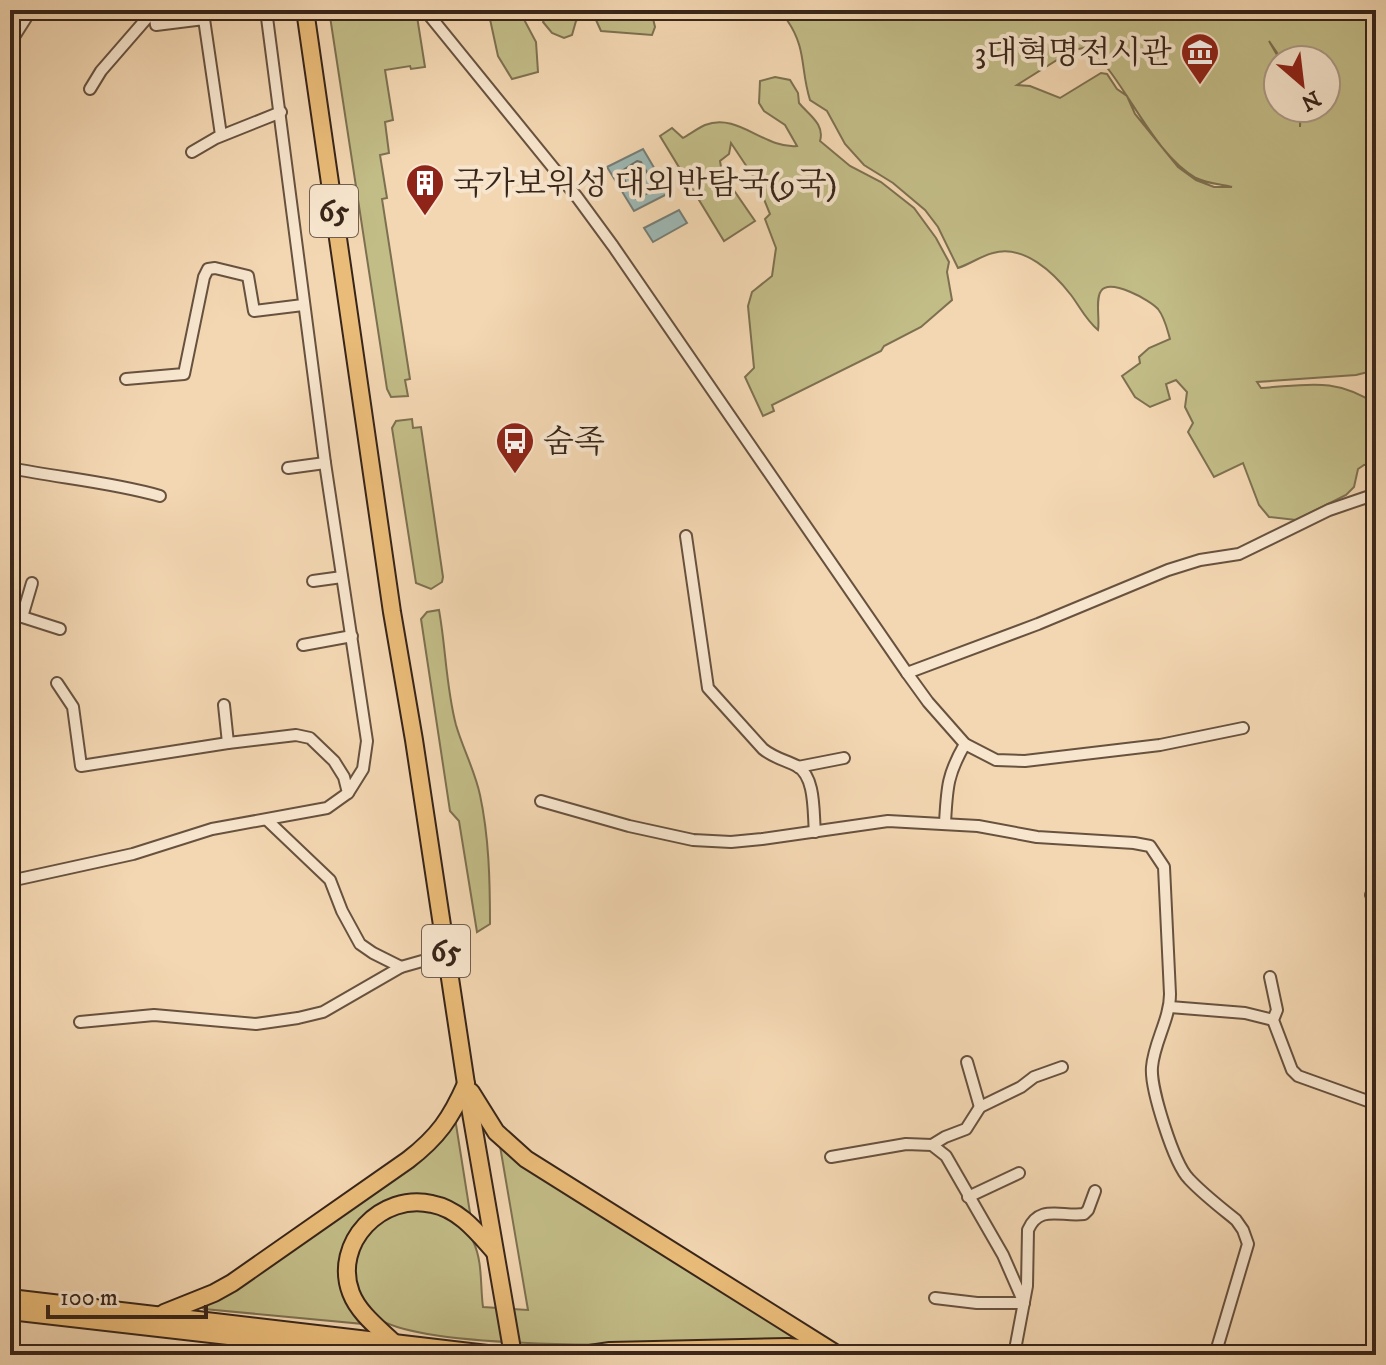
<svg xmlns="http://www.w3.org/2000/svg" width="1386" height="1365" font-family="'IM FELL DW Pica','Noto Serif KR',serif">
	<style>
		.green { fill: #c2bc87; stroke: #7d7050; stroke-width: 2; fill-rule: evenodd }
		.water { fill: #9db8b4; stroke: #757d76; stroke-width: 2 }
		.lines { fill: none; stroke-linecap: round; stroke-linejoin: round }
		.shore { stroke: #6a6e66; stroke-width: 2 }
		.street-casing { stroke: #67523f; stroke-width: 14 }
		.primary-casing { stroke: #382519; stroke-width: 20 }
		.street { stroke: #f7e5cd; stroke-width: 10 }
		.primary { stroke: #eabc79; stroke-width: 16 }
		.labels { text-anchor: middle; stroke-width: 8; stroke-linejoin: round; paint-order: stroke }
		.shield { fill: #f7e5cd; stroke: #715f4f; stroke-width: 2 }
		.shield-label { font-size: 30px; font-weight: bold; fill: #382519 }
		.poi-label { font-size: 32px; fill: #382519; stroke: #f7e5cd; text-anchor: start }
	</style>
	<rect width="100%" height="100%" fill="#f3d7b2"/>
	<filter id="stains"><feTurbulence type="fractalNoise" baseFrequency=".0025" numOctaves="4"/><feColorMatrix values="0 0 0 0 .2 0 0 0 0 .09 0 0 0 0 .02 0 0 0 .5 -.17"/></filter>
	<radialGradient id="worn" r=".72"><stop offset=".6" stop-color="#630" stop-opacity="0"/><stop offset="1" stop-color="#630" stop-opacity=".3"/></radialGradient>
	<g class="green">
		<path d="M329,10H416L425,67L411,69L410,66L385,70L393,120L385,122L389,153L380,155L387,198L382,199L410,379L405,380L408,396L391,397L387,389Z"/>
		<path d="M488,10H519L536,42L538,72L512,79L498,56Z"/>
		<path d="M549,10H651L655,27L652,35L601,31L596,20L586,15L576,21L572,35L564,38L552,33L543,22Z"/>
		<path d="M769,10H1376V370L1356,375L1257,382L1261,388C1309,385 1334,377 1376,404V437L1371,439L1376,458L1372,464L1364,465L1358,469L1354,487L1346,495L1296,520L1269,517L1259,505L1243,463L1214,477L1188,432L1193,423L1185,407L1187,392L1176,380L1166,384L1170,399L1150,407L1135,397L1122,376L1140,363L1139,357L1149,348L1170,339C1167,329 1165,318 1158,309C1150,300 1110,278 1101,291C1095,299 1100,320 1098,330C1086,320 1080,307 1071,295C1054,273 1024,244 993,253C981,256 970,264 958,268L938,227L925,210L893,183L864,165L845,144L827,111L810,100C800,68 807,49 787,20L778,19ZM1269,41L1282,60H1326V108H1301L1300,127V108H1278V60H1280ZM1089,47C1127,83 1152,153 1196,178C1208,184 1221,184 1232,187H1214L1196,180L1178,167L1135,114L1127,96L1117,89L1107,74L1101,73L1060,98L1030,86L1017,85L1073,50Z"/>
		<path d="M775,77L790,80L798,93L799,103C809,115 825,124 820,141L850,166L881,182L914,208L936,238L949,262L947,272L952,300L921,327L884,346L881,351L772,405L774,411L763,416L745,377L754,368L748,306L752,292L772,276L776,248L765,219L770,214L757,182L731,143L729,154L720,161L722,173L755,221L724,241L660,136L672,128L683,138C690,134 698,128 705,125C738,112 764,149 797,146L785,125L764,111L759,103L760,81Z"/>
		<path d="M412,419L413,428L421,427L443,577L442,582L431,589L416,583L392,428L396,421Z"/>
		<path d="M439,610C446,649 446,687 456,725C463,749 475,771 480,795C489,837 490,881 490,924L477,932L459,821L450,811L421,619L427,612Z"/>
		<path d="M455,1118L471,1219L414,1196L345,1250L364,1324L204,1309L200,1306Z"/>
		<path d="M500,1146L791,1335V1338L783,1342C715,1343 415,1356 374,1315C318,1258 393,1177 452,1220C461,1226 469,1231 473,1241C483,1262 480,1285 483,1307L528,1310Z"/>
	</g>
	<g class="water">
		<path d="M643,149L669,193L634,211L607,167Z"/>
		<path d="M679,210L687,223L653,242L644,228Z"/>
	</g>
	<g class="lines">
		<path class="shore" d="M637,161L641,162L656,188L638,199L635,198L620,172Z"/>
		<defs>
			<g id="street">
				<path d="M154,10L156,25L204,19L221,135"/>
				<path d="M266,10L325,463L367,741L363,769L348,793"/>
				<path d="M425,10L577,197L613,246L907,673L928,702L965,744L996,760L1025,761L1160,745L1243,728"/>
				<path d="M10,43L31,10"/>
				<path d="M90,89L101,71L154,10"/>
				<path d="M192,152L216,138L281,112"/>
				<path d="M126,379L184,374L204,277L208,269L215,268L248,276L254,311L303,305"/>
				<path d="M10,468C60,478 111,482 160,496"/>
				<path d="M288,468L325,463"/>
				<path d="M686,536L708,688L763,749C774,758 785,760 797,766C816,777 813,813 815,832"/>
				<path d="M313,581L342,577"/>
				<path d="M10,613L60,629"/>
				<path d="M22,617L32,583"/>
				<path d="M303,645L352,636"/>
				<path d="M907,673L1038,624L1168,570L1200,560L1239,554L1329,510L1376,494"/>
				<path d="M57,683L73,707L81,766L228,743"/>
				<path d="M798,767L844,758"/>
				<path d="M541,801L629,826L693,840L731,842L762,839L888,821L978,826L1037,837L1134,843L1150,846L1164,867L1170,994C1170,1019 1154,1042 1152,1067C1150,1088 1174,1164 1189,1179C1203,1194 1220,1207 1236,1220L1243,1230L1248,1244L1215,1355"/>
				<path d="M267,820L330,880L342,911L360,944L373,953L401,967"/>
				<path d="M945,823C947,788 947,775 965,744"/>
				<path d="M10,881L133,854L212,829L327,808L348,793L344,777L334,761L310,738L296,735L228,743L224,705"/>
				<path d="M1371,895L1376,892"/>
				<path d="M1270,977L1277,1010L1273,1020L1292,1070L1298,1076L1376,1104"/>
				<path d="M1170,1007L1245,1013L1273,1020"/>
				<path d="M80,1022L154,1015L256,1024L298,1018L323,1012L401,967L447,954"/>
				<path d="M967,1062L980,1107"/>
				<path d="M932,1145L945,1137L966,1129L980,1107L1021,1087L1034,1077L1062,1067"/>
				<path d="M831,1157L906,1144L932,1145L946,1156L1003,1255L1024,1303H977L935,1298"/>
				<path d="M968,1197L1019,1173"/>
				<path d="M1014,1355L1027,1286L1028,1230C1039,1204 1061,1217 1084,1214L1088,1210L1095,1191"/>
			</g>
			<g id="primary">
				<path d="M305,10L392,612L414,740L466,1084L513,1355"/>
				<path d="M471,1092L496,1132L526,1159L838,1355"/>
				<path d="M10,1298L496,1355"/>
				<path d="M10,1311L393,1355"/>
				<path d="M164,1313L214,1293L232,1283L408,1160C438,1137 451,1118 466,1084"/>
				<path d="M395,1344C380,1329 359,1314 351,1293C332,1243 382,1192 432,1204C459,1209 477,1232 494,1251"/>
				<path d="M583,1355L610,1351L788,1347L824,1350"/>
			</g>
		</defs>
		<use href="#street" class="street-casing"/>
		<use href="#primary" class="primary-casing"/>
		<use href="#street" class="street"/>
		<use href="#primary" class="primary"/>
	</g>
	<defs>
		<symbol id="museum-pin" viewBox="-11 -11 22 30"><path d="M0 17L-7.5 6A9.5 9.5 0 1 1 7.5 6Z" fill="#8f2418" stroke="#f7e5cd"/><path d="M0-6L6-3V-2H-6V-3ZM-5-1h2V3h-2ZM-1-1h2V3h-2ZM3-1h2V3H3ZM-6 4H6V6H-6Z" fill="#fff"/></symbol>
		<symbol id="building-pin" viewBox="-11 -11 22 30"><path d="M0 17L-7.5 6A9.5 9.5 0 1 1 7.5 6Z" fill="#8f2418" stroke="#f7e5cd"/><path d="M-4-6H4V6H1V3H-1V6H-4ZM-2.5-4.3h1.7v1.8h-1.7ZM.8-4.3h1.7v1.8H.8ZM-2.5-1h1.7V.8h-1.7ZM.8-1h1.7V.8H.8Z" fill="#fff"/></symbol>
		<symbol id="bus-pin" viewBox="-11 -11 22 30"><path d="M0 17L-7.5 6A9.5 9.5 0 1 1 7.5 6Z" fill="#8f2418" stroke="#f7e5cd"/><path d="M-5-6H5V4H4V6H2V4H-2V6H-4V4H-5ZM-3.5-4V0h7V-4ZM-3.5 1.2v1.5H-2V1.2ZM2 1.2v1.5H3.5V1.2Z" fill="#fff"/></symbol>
	</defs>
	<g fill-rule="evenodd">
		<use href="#museum-pin" x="1178" y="30" width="44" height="60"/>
		<use href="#building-pin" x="403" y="161" width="44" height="60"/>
		<use href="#bus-pin" x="493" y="419" width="44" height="60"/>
	</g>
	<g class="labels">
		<g class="shield">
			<rect x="310" y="185" width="48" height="52" rx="6"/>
			<rect x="422" y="925" width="48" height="52" rx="6"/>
		</g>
		<g class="shield-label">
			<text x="334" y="221">65</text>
			<text x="446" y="961">65</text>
		</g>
		<g class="poi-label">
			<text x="1172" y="63" text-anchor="end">3대혁명전시관</text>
			<text x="453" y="194">국가보위성 대외반탐국(9국)</text>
			<text x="543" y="452">숨족</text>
		</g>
	</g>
	<rect width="1386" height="1365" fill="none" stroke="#f3d7b2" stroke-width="40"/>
	<rect x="12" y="12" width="1362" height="1341" fill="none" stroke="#382519" stroke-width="4"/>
	<rect x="20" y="20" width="1346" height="1325" fill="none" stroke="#382519" stroke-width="2"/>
	<g transform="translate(1302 84) rotate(152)"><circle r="38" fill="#f7e5cd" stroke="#ab9885" stroke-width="2"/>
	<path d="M0-6L14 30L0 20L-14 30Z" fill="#8f2418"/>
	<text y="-12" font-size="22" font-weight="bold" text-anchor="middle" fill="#382519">N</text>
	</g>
	<path d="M48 1305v12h158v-12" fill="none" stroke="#382519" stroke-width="4"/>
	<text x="60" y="1305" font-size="24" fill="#382519" stroke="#f7e5cd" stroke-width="6" paint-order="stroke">100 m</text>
	<rect width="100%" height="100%" filter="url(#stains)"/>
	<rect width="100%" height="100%" fill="url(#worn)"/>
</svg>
